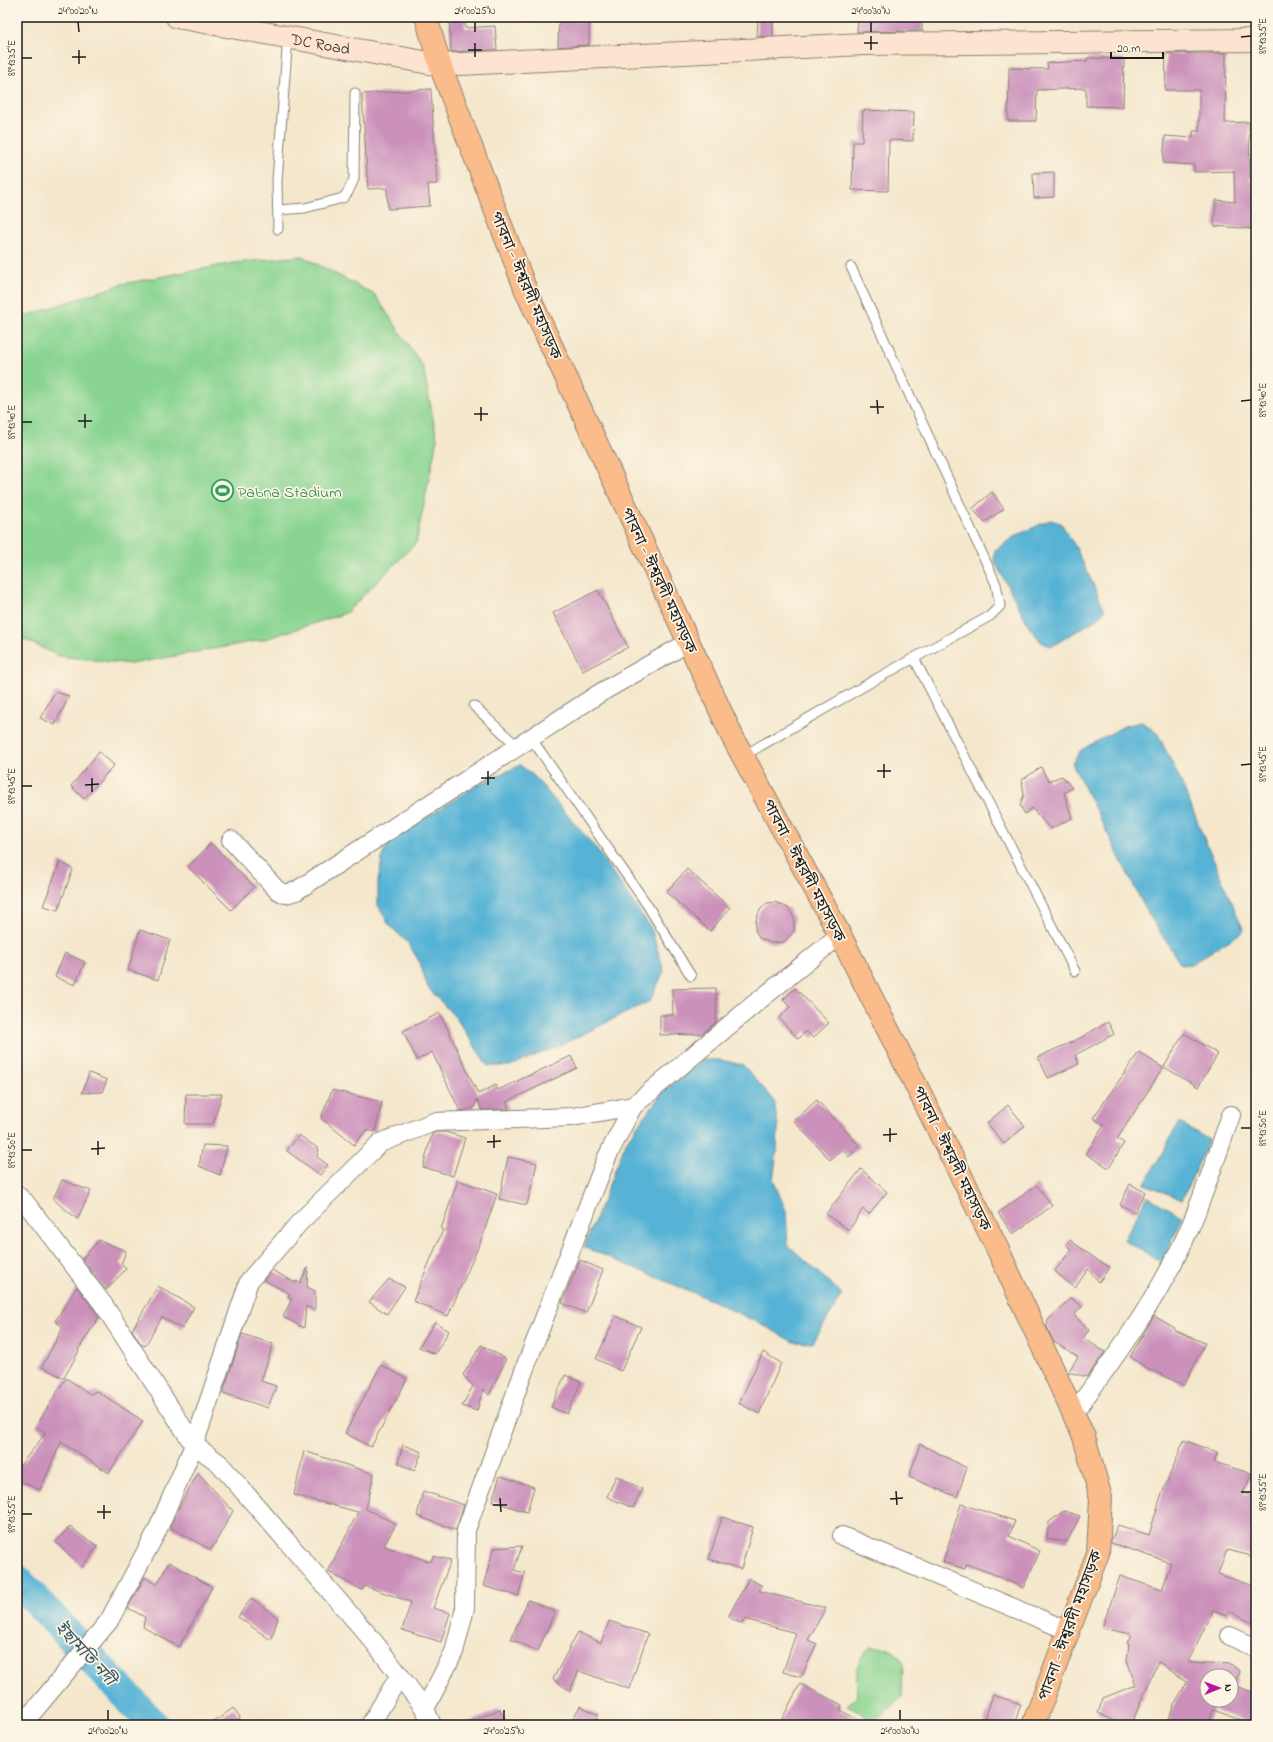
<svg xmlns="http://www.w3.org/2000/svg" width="1273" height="1742" font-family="'Indie Flower','Noto Sans Bengali',sans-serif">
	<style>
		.green { fill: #89d491; stroke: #527856 }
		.water { fill: #57b3d5; stroke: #3a6878 }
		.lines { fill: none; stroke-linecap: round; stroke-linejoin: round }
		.river { stroke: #57b3d5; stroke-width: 31 }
		.building { fill: #cb91bb; fill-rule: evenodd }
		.lane-casing { stroke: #888274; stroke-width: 11 }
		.street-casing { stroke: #888274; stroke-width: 20 }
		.secondary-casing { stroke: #888274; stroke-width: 24 }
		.primary-casing { stroke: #888274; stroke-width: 24 }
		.lane { stroke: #fff; stroke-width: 9 }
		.street { stroke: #fff; stroke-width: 18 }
		.secondary { stroke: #fde4d0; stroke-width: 22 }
		.primary { stroke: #f9bc8a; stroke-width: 22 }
		.ticks { fill: none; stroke: #1c1c1c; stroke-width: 1.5 }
		.labels { text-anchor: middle; stroke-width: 3.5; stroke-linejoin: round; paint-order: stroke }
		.street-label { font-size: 16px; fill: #1c1c1c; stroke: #fcf5e5 }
		.leisure-label { font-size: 16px; fill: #27864d; stroke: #fcf5e5; text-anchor: start }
		.water-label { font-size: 17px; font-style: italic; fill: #345866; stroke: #fcf5e5 }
		.neatline { fill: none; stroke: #1c1c1c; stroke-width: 1.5 }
		.ticks-label { font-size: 10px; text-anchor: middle; fill: #1c1c1c }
	</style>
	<rect width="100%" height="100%" fill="#fcf5e5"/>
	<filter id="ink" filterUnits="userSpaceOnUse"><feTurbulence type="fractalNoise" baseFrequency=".025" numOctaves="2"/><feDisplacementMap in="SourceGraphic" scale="8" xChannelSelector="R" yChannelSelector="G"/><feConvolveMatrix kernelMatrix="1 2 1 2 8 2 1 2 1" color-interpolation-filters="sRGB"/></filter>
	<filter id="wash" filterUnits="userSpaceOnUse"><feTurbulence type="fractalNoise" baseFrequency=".012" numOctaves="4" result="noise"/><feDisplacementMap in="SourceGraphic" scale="16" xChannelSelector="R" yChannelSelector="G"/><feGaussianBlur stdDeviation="0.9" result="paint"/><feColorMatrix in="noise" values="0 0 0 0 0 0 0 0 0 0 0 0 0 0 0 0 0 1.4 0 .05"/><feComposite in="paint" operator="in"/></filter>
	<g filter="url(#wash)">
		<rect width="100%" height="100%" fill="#f4e7cc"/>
		<g class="green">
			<path d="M302,256L375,295L423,367L437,439L416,543L346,613L262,640L131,664L59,656L17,636V319L122,284L234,263Z"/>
			<path d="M870,1647L889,1648L903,1661L902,1697L884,1714L869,1722L859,1711L847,1705L858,1696C855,1677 855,1661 870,1647Z"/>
		</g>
		<g class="water">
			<path d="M1050,520L1061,523L1076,548L1105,610L1097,619L1052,646L1042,643L1030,628L994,560L995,550L1015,536Z"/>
			<path d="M1142,722L1158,734L1183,786L1204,838L1244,931L1191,964L1181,965L1146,910L1072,763L1081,750L1124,726Z"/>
			<path d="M520,765L534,776L594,846L651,928L664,971L650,1001L559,1046L510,1066H488L456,1018L428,988L420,963L408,943L389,925L378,905V881L383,854L389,842L475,786Z"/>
			<path d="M702,1060H721L743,1065L774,1100L778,1127L777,1151L773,1179L786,1211L788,1245L842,1294L813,1343L793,1342L765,1326L713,1301L584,1247L627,1140L663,1092Z"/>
			<path d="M1179,1122L1209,1140L1182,1200L1145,1184Z"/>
			<path d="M1147,1196L1183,1217L1162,1262L1124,1240Z"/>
		</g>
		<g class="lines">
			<path class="river" d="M17,1580L154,1725"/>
		</g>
		<g id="blocks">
			<g class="building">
				<path d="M449,17H465V28L495,26L497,50L451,52Z"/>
				<path d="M758,17H773V36L757,37Z"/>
				<path d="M858,17H922V31L857,32Z"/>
				<path d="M559,21H589V45L558,47Z"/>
				<path d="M1199,53H1226L1225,123L1249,122L1250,181H1256V229L1214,226L1216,200L1235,202L1234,171L1194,172V165L1163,163L1165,136L1193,138V131H1199V90H1165L1166,54Z"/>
				<path d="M1087,58L1124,59L1123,107L1086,106V88L1037,90L1036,121H1008L1009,68L1048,69L1047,63L1087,61Z"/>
				<path d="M431,89L437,184H428L430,206L388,209L387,188L368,189L362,94Z"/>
				<path d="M863,110L914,112L913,141L889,140L888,191L852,190L853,142H862Z"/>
				<path d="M1054,172V197L1034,198L1033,173Z"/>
				<path d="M992,492L1004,509L985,522L972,509Z"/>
				<path d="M598,590L628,647L583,671L553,613Z"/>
				<path d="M55,692L69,696L55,725L40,718Z"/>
				<path d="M99,752L114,765L84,799L71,786Z"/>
				<path d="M1041,767L1048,781L1062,776L1072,788L1064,793L1072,818L1050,829L1032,808L1025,814L1020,805L1024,795L1022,780Z"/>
				<path d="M211,843L254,887L231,910L188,867Z"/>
				<path d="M60,862L73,869L58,910L43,906Z"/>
				<path d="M687,869L730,908L710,931L666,892Z"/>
				<path d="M775,902L788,908L794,918V931L784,942L771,943L759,938L755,930L756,920L760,910L767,903Z"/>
				<path d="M140,930L170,940L158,980L128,970Z"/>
				<path d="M65,953L85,962L75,985L55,977Z"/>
				<path d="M716,988V1022L702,1034L660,1035V1015H673L672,989Z"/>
				<path d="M795,988L829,1023L813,1038L806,1031L798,1039L779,1018L790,1007L783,1000Z"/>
				<path d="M440,1013L478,1094L496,1085L498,1090L571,1056L577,1068L506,1102L509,1109L482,1110L477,1099L474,1108L460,1111L432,1052L417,1060L403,1031Z"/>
				<path d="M1108,1022L1114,1034L1075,1055L1079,1064L1048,1078L1038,1057L1078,1039Z"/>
				<path d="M1184,1033L1218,1054L1198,1087L1164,1067Z"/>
				<path d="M1139,1052L1163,1068L1117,1139L1124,1143L1109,1168L1086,1154L1104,1125L1093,1118Z"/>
				<path d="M89,1073L107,1080L102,1092L82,1093Z"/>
				<path d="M332,1090L382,1102L375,1132L366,1130L354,1145L321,1118Z"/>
				<path d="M186,1094H222L213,1124H185Z"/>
				<path d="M817,1100L860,1146L849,1157L842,1149L830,1160L794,1121Z"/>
				<path d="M1008,1105L1025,1126L1004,1144L987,1123Z"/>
				<path d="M436,1132H446L465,1138L453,1176L423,1167L432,1134Z"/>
				<path d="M299,1135L319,1149L317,1157L328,1165L320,1175L287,1151Z"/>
				<path d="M203,1145L227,1146L220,1175L199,1166Z"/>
				<path d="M508,1157L537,1163L527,1205L499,1199Z"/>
				<path d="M861,1169L887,1192L869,1214L863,1209L849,1230L826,1214Z"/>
				<path d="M62,1180L91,1191L77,1219L53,1199Z"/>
				<path d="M458,1180L497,1194L480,1243L448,1316L413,1301L443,1230L441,1229Z"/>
				<path d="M1130,1184L1145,1192L1135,1212L1120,1205Z"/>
				<path d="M1037,1185L1052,1206L1013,1234L998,1213Z"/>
				<path d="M99,1240L126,1251L121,1264L126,1269L106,1290L82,1259Z"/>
				<path d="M1070,1240L1100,1262L1110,1267L1099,1282L1088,1269L1075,1288L1055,1271L1071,1250L1066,1244Z"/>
				<path d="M580,1260L603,1270L586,1313L562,1303Z"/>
				<path d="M308,1267L307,1287L315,1291V1311L306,1306L304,1328L283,1317L292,1299L288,1297L290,1294L264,1280L272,1270L296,1283V1281L300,1283Z"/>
				<path d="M389,1279L405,1287L387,1314L369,1302Z"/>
				<path d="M158,1286L194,1307L182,1329L162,1317L145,1346L141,1344L132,1330Z"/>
				<path d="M77,1287L99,1317L78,1350L79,1351L64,1378L42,1367L63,1327L55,1321Z"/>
				<path d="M1071,1298L1082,1307L1074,1315L1089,1330L1083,1338L1105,1352L1087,1377L1068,1372L1078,1357L1054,1342L1047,1327L1048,1320Z"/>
				<path d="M616,1316L641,1327L621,1371L596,1359Z"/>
				<path d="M1154,1316L1175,1328L1174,1330L1205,1343L1184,1385L1147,1368L1130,1357Z"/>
				<path d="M435,1322L449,1331L435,1354L419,1347Z"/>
				<path d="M242,1334L273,1344L261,1381L276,1386L268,1408L223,1393Z"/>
				<path d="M481,1345L506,1359L489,1395L483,1389L477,1411L462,1406L473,1386L463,1375Z"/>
				<path d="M763,1352L781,1363L759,1414L739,1403Z"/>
				<path d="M381,1365L407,1379L371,1447L345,1433Z"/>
				<path d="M565,1375L581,1382L567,1414L551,1407Z"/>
				<path d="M66,1378L90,1394L97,1391L143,1421L109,1473L61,1442L40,1490L17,1480V1469L46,1433L36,1426Z"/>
				<path d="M1184,1440L1217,1453L1214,1462L1253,1474L1243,1493L1256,1498V1557L1227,1550L1218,1574L1256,1587V1625L1229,1611L1227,1615L1213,1610L1188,1662L1231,1664L1239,1671L1235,1686L1256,1693V1725L1213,1710L1208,1725H1167L1174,1704L1187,1683L1158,1661L1131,1725H1123L1098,1713L1103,1698L1136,1685L1127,1661L1129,1644L1127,1643L1131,1634L1102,1628L1120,1576L1162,1590L1171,1563L1111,1543V1540L1118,1525L1149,1535L1160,1499ZM1207,1676H1231V1700H1207Z"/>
				<path d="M920,1444L967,1468L957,1497L909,1477Z"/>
				<path d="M403,1445L422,1452L414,1471L398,1463Z"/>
				<path d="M304,1451L374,1474L366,1509L396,1524L384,1546L431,1562L433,1556L451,1560L433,1608L450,1613L441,1642L402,1630L411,1602L365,1586L362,1590L328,1572L358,1512L294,1495Z"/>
				<path d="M198,1473L233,1511L211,1550L170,1527L179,1507Z"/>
				<path d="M500,1476L534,1487L527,1512L492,1501Z"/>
				<path d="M616,1476L642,1489L633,1508L607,1497Z"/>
				<path d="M423,1491L464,1505L456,1530L417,1516Z"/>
				<path d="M961,1504L1015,1521L1009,1536L1040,1551L1023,1588L991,1573L966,1564L965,1569L943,1562Z"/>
				<path d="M1064,1511L1080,1516L1067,1542L1047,1538L1049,1522Z"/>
				<path d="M722,1517L753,1527L741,1569L709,1559Z"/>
				<path d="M70,1526L82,1536L98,1546L82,1567L56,1542Z"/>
				<path d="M522,1546L514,1570L525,1573L518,1596L483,1586L494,1548Z"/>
				<path d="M169,1562L212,1587L179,1647L143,1627L145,1617L128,1608L145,1577L157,1585Z"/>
				<path d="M749,1578L762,1586L759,1591L826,1608L808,1640L817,1644L801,1677L783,1672L796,1633L744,1619L742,1624L728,1617Z"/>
				<path d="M251,1598L278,1618L271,1640L238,1617Z"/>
				<path d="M528,1600L555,1611L538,1651L511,1639Z"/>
				<path d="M609,1621L648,1634L629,1689L579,1671L570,1691L553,1679L578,1632L601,1643Z"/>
				<path d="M800,1684L842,1705L840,1710L868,1725H779Z"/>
				<path d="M993,1695L1021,1704L1014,1725H983Z"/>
				<path d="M580,1706L599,1715L593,1725H569Z"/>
				<path d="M233,1708L240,1717L236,1725H210Z"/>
				<path d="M500,1709L507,1725H463Z"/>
			</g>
		</g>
	</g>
	<g filter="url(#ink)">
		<use href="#blocks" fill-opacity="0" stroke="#888274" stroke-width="1"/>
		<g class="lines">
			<defs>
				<g id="lane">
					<path d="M278,210L305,208L343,198L348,192L354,179L355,93"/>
					<path d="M278,229L277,181L288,37"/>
					<path d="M914,658L1075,971"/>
					<path d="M474,706L518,747"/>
					<path d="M531,738L646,903L691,976"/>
					<path d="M743,756L878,678L990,616L1000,606L996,584L851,267"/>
				</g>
				<g id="street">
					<path d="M231,840L277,890L285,894L296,891L600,693L689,642"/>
					<path d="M17,1195L25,1202L103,1304L194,1445L219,1463L374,1642L425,1709L432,1725"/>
					<path d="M1073,1414C1116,1356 1162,1293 1190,1227C1206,1190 1218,1152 1231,1115"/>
					<path d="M842,1536L1069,1631"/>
					<path d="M1230,1636L1256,1648"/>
					<path d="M425,1709L454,1652L465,1608L466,1530L526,1365L607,1157L633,1106"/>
					<path d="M22,1725L109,1621L157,1531L194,1445L249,1281L300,1222L380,1143L434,1122L572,1117L633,1106L752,1006L840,935"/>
					<path d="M370,1725L400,1675"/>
				</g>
				<g id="secondary">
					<path id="s1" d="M177,17L440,65L864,44L1256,40"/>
				</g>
				<path id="primary" d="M426,17L440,65L527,293L733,738L840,935L922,1097L999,1252L1084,1437L1101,1498L1098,1553L1033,1725"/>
			</defs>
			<use href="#lane" class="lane-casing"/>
			<use href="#street" class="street-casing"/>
			<use href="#secondary" class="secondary-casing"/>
			<use href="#primary" class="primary-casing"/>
			<use href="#lane" class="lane"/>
			<use href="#street" class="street"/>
			<use href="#secondary" class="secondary"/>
			<use href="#primary" class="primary"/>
		</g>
	</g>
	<path class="ticks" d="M78,22L79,32M475,22V32M871,22V32M871,36V50M1241,37L1251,36M475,43V57M864,43H878M79,50V64M468,50H482M72,57H86M22,58H32M877,400L878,414M1241,401L1251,400M481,407V421M870,407H884M85,414V428M474,414H488M78,421H92M22,422H32M884,764V778M1241,765L1251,764M488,771V785M877,771H891M92,778V792M481,778H495M85,785L99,784M22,786H32M890,1128V1142M1241,1128H1251M494,1135V1148M883,1135L897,1134M98,1141V1155M487,1142L501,1141M91,1149L105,1148M22,1150H32M896,1491L897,1505M1241,1492H1251M500,1498L501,1512M890,1499L903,1498M104,1505V1519M493,1505H507M97,1512H111M22,1514H32M108,1710V1720M504,1710V1720M900,1710V1720"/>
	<defs>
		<symbol id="stadium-ring" viewBox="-11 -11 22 22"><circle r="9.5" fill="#fcf5e5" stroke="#2e9e5b" stroke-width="1.5"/><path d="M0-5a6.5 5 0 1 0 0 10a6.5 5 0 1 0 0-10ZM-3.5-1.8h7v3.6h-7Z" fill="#2e9e5b"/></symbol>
	</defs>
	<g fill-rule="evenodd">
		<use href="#stadium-ring" x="210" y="478" width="25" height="25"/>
	</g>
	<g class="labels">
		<g class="street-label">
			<text dy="6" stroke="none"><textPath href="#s1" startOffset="146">DC Road</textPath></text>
			<text transform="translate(527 285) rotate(67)" y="6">পাবনা - ঈশ্বরদী মহাসড়ক</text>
			<text transform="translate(660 580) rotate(65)" y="6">পাবনা - ঈশ্বরদী মহাসড়ক</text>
			<text transform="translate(805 870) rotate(62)" y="6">পাবনা - ঈশ্বরদী মহাসড়ক</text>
			<text transform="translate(953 1158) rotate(64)" y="6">পাবনা - ঈশ্বরদী মহাসড়ক</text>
			<text transform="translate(1069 1625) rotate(-70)" y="6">পাবনা - ঈশ্বরদী মহাসড়ক</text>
		</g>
		<g class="leisure-label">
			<text x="238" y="497">Pabna Stadium</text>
		</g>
		<g class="water-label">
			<text transform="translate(86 1653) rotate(47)" y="6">ইছামতি নদী</text>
		</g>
	</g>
	<rect width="1273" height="1742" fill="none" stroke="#fcf5e5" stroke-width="44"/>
	<g transform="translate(1219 1688) rotate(89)"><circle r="19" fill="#fcf5e5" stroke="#a29e95"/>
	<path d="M0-3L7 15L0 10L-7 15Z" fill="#b5179e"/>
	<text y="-6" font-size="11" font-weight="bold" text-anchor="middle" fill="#1c1c1c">N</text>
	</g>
	<path d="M1111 52v6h52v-6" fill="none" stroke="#1c1c1c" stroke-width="2"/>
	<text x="1117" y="52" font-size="12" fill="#1c1c1c" stroke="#fcf5e5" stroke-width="3" paint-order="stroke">20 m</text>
	<rect x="22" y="22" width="1229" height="1698" class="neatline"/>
	<g class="ticks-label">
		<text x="78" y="14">24°00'20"N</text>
		<text x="475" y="14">24°00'25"N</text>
		<text x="871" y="14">24°00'30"N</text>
		<text transform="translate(1262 36) rotate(-90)" y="4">89°13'35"E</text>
		<text transform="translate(11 58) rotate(-90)" y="4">89°13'35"E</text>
		<text transform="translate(1262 400) rotate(-90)" y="4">89°13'40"E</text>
		<text transform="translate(11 422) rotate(-90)" y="4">89°13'40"E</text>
		<text transform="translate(1262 764) rotate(-90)" y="4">89°13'45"E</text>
		<text transform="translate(11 786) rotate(-90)" y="4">89°13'45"E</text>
		<text transform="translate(1262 1128) rotate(-90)" y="4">89°13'50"E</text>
		<text transform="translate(11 1150) rotate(-90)" y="4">89°13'50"E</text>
		<text transform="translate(1262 1492) rotate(-90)" y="4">89°13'55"E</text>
		<text transform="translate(11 1514) rotate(-90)" y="4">89°13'55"E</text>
		<text x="108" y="1734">24°00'20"N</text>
		<text x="504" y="1734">24°00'25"N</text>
		<text x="900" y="1734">24°00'30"N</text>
	</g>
</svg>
